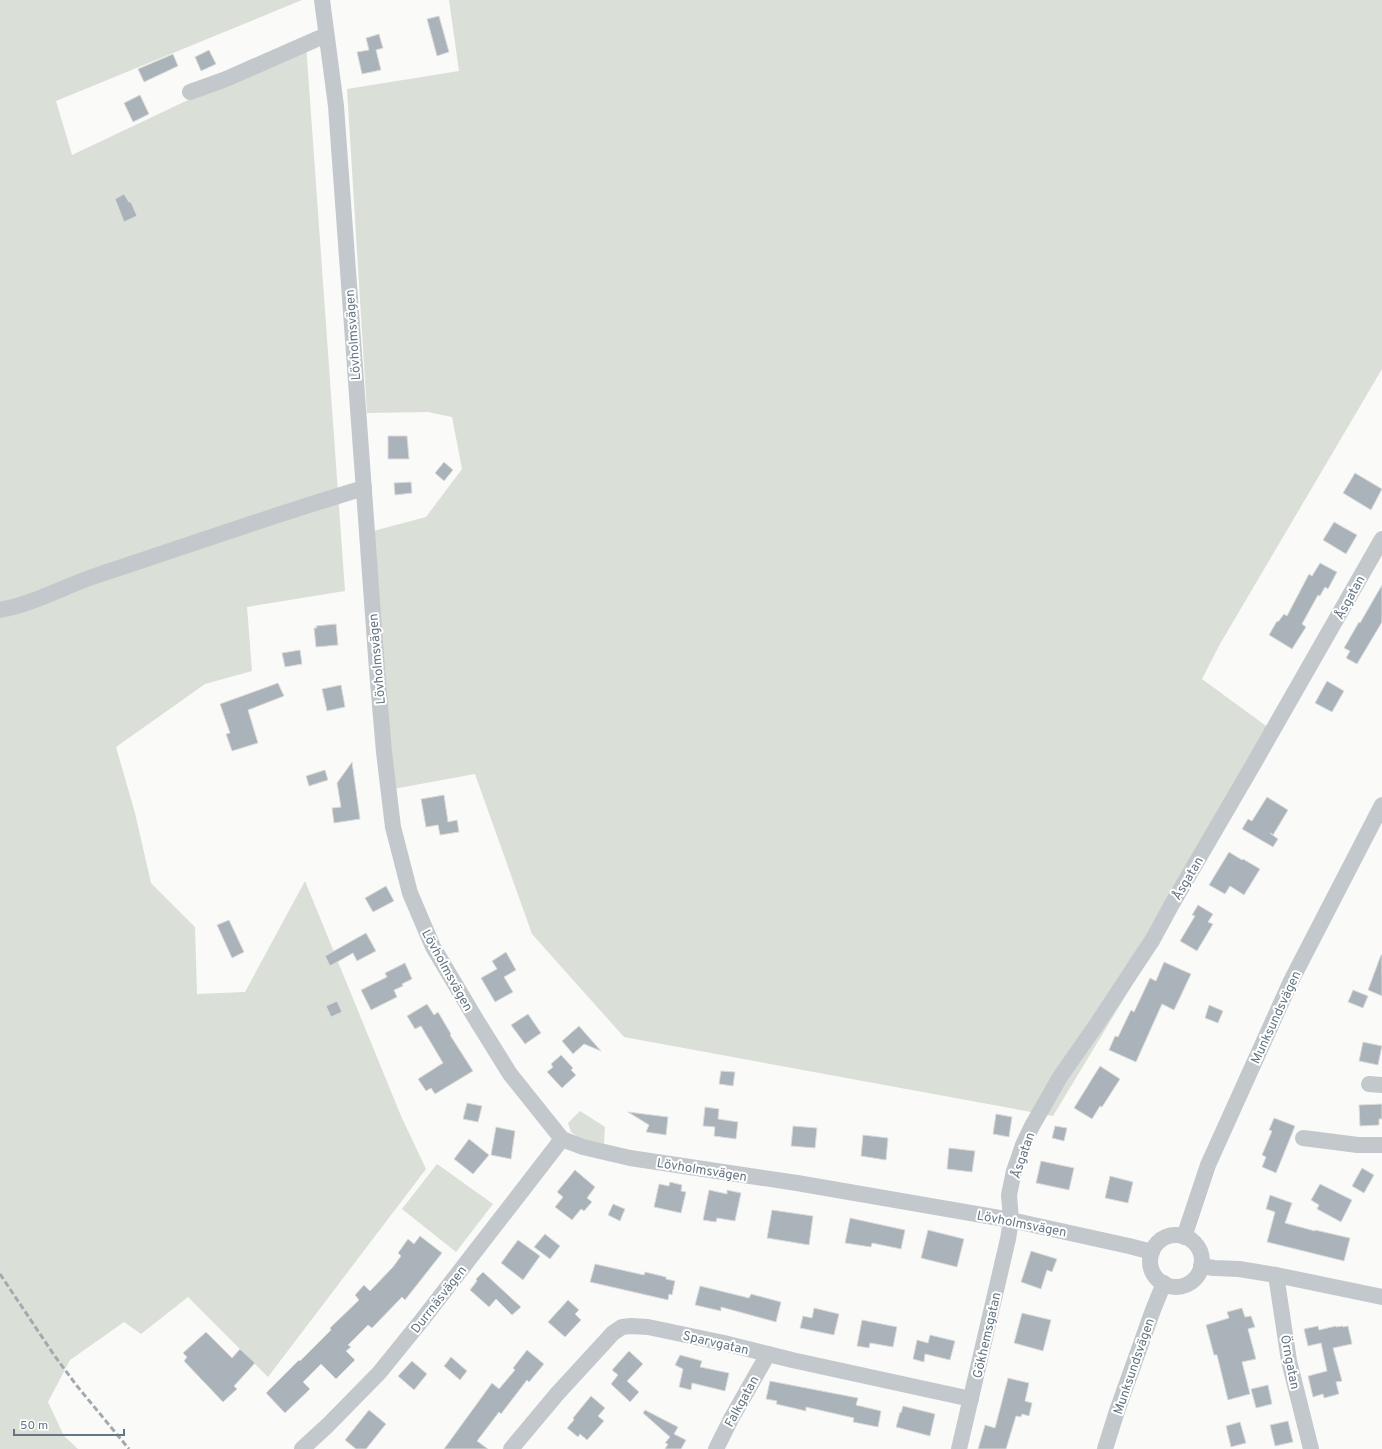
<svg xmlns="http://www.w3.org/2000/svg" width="1382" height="1449" font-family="Overpass,sans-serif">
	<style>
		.green { fill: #dadfd7 }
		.building { fill: #aab3b9; stroke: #dcdcda }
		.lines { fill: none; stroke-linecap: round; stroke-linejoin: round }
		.minor { stroke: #c3c8cc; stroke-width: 16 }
		.rail { stroke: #a2aab0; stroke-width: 3; stroke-dasharray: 6 3; stroke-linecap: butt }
		.labels { text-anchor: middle; stroke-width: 4; stroke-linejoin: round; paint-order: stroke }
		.street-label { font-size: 13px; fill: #657683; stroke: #fff }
	</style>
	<rect width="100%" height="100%" fill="#fafaf8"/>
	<g class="green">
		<path d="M0,0H302L56,101L72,155L306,44L345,591L247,607L252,671L205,684L116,747L135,813L151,883L195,927L197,994L245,992L305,881L401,1116L426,1169L268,1377L188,1297L141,1334L124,1322L70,1360L48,1402L64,1436L78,1449H0Z"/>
		<path d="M449,0H1382V369L1220,644L1202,679L1277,734L1166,929L1053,1116L624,1037L532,934L475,774L382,791L362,534L426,517L462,469L452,417L428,412L367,413L347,89L459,71Z"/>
		<path d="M580,1111L605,1127L604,1144L581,1139L571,1132L568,1123Z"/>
		<path d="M437,1164L493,1204L456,1252L402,1209Z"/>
	</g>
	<g class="building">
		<path d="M439,16L449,52L437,56L427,19Z"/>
		<path d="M379,34L383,48L376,50L381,70L362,74L357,52L369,50L366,38Z"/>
		<path d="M209,50L216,64L201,71L195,57Z"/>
		<path d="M173,54L178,66L144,82L138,69Z"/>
		<path d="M140,95L149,114L133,122L124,103Z"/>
		<path d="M124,194L129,202H131L137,216L124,222L115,199Z"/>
		<path d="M388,436H407L409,459H388Z"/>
		<path d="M444,462L453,470L444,481L435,473Z"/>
		<path d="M1355,473L1382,489L1371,510L1343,493Z"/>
		<path d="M411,482L412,493L395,495L394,483Z"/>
		<path d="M1334,522L1357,535L1346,554L1323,540Z"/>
		<path d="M1320,563L1337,572L1328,589L1325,587L1320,596L1318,595L1302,624L1306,627L1292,649L1269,635L1277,621L1278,622L1284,614L1287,616L1309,574L1312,576Z"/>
		<path d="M1382,585V622L1357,664L1346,658L1350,651L1344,648L1359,622L1360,623Z"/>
		<path d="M336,624L338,645L316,647L314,628H317L316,626Z"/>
		<path d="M300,650L302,664L285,667L282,653Z"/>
		<path d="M1327,681L1344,691L1332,712L1315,703Z"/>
		<path d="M278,683L284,696L248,710L258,743L232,751L226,734L230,733L220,704Z"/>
		<path d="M341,685L345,707L327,711L322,689Z"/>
		<path d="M352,762L360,819L334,823L332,808L341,807L337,783Z"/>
		<path d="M325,770L328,780L309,786L306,776Z"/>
		<path d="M444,795L448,822L457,820L459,832L440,835L438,825L426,827L421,799Z"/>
		<path d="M1267,797L1288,810L1273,835L1270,833L1278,839L1273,847L1242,829L1248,819L1252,821Z"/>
		<path d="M1229,852L1242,860L1243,859L1260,869L1244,895L1230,886L1225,894L1209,885Z"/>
		<path d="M386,886L394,901L373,912L365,898Z"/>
		<path d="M1198,905L1213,914L1208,922L1213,924L1197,951L1180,941L1195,916L1192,915Z"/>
		<path d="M229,920L244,952L232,958L217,925Z"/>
		<path d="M366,933L376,951L357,961L353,953L330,966L325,956Z"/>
		<path d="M506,952L516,970L504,977L513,992L495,1002L481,978L497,969L492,961Z"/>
		<path d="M1381,955H1382V996L1368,990Z"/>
		<path d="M1164,962L1191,974L1174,1010L1162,1004L1136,1062L1109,1050L1115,1036L1118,1037L1131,1010L1134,1012L1150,978L1156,981Z"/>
		<path d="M405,963L412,979L402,984L403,986L394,990L397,997L371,1010L361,990L387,977L385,973Z"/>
		<path d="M1353,990L1368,996L1363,1008L1348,1002Z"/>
		<path d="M337,1001L342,1012L331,1017L326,1006Z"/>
		<path d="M427,1004L434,1015L438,1012L451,1034L450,1035L473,1071L435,1094L431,1088L426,1091L418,1079L443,1063L421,1026L415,1029L407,1016Z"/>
		<path d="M1209,1005L1223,1011L1218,1023L1205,1018Z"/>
		<path d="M528,1014L541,1033L525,1044L511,1025Z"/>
		<path d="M579,1026L601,1051L584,1044L573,1054L562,1041Z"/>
		<path d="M1363,1042L1382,1046L1378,1065L1359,1061Z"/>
		<path d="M561,1055L573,1068L571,1070L576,1075L562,1088L547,1072L553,1067L551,1064Z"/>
		<path d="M1100,1066L1120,1079L1102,1107L1100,1106L1092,1119L1074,1108Z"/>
		<path d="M721,1071L735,1072L733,1086L719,1084Z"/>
		<path d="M467,1103L482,1106L478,1122L463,1119Z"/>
		<path d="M1382,1104V1119H1379V1125L1360,1126L1359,1105Z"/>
		<path d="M705,1107L719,1109L718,1119L738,1122L736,1139L714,1136L715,1127L703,1126Z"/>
		<path d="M628,1112L668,1117L666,1135L646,1132L649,1125Z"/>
		<path d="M996,1114L1012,1117L1009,1137L993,1134Z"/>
		<path d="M1274,1118L1295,1126L1276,1173L1262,1167L1266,1157L1262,1155L1272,1131L1269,1130Z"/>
		<path d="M793,1126L817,1128L815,1148L791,1146Z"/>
		<path d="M1055,1126L1067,1128L1064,1141L1052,1138Z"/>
		<path d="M496,1127L515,1131L511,1159L491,1155Z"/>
		<path d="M863,1135L888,1138L886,1160L861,1156Z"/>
		<path d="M469,1139L489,1155L473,1174L454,1159Z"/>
		<path d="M949,1148L975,1151L972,1172L947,1169Z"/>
		<path d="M1041,1161L1074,1168L1069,1190L1036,1183Z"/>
		<path d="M1362,1168L1374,1175L1364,1193L1352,1186Z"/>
		<path d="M575,1170L595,1187L587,1198L592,1202L584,1211L581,1209L572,1220L555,1207L563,1197L557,1192Z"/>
		<path d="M1110,1176L1133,1182L1128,1203L1105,1198Z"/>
		<path d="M670,1182L682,1185L681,1191L686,1192L681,1213L654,1207L659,1184L669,1186Z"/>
		<path d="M1320,1184L1352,1200L1341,1222L1317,1209L1319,1205L1311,1200Z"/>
		<path d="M709,1190L727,1194V1190L741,1193L735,1221L717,1218L716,1222L703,1220Z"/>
		<path d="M1270,1195L1292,1203L1285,1223L1315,1231V1230L1350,1238L1344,1261L1267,1242L1275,1212L1266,1209Z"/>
		<path d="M613,1204L625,1209L620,1221L608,1215Z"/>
		<path d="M772,1210L813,1216L809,1245L767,1238Z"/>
		<path d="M850,1218L905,1230L901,1249L872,1243L871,1247L845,1243Z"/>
		<path d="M928,1230L964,1239L957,1267L921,1258Z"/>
		<path d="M545,1234L560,1246L550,1259L534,1247Z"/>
		<path d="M420,1236L442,1253L405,1300L402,1297L372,1328L368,1325L348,1345L351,1347L346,1351L355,1360L336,1379L321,1364L303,1382L310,1389L285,1413L266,1393L299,1360L300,1361L331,1330L330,1328L359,1300L355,1295L364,1285L370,1291L393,1267L401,1256L398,1253L408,1239L414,1244Z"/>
		<path d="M518,1240L540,1256L523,1280L501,1263Z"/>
		<path d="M1031,1251L1057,1259L1052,1272L1047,1270L1041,1289L1021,1282Z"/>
		<path d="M595,1264L644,1275L645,1272L666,1277V1279L675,1281L672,1295L669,1294L668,1300L590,1282Z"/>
		<path d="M483,1272L521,1307L512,1315L496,1299L489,1307L470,1290L477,1281L476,1279Z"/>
		<path d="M700,1286L749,1298L751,1294L781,1302L776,1322L721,1307V1311L695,1305Z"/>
		<path d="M568,1300L579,1310L575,1314L581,1320L565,1337L548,1322Z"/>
		<path d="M814,1308L839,1314L834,1335L800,1328L803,1316L812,1318Z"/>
		<path d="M1242,1308L1245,1317L1251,1316L1255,1327L1248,1329L1256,1359L1242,1362L1250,1394L1228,1400L1217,1355H1214L1206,1325L1229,1318L1227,1312Z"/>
		<path d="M1022,1313L1051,1320L1043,1351L1014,1343Z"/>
		<path d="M862,1320L897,1327L893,1347L870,1343L869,1348L857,1346Z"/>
		<path d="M1318,1326L1319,1330L1336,1326V1327L1343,1326V1327L1348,1326L1352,1344L1333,1348L1342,1381L1336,1382L1339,1394L1324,1398L1323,1394L1313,1397L1308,1376L1327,1371L1321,1343L1308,1346L1304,1329Z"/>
		<path d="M206,1332L232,1358L240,1349L255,1363L234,1386L237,1389L223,1402L184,1361L187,1357L183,1353Z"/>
		<path d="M930,1335L955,1341L950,1360L925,1354L924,1362L913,1359L917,1340L928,1343Z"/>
		<path d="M527,1350L544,1364L529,1382L527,1380L501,1414L499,1412L477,1441L488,1449H444L492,1383L499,1389L515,1370L513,1368Z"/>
		<path d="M629,1351L643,1364L627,1381L639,1392L630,1402L611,1384L618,1375L612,1370Z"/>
		<path d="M680,1355L702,1361L700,1367L729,1373L725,1391L692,1383L691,1390L679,1387L683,1369L675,1365Z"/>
		<path d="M451,1357L467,1371L460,1380L444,1366Z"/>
		<path d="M412,1361L427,1374L414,1390L398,1376Z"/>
		<path d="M1008,1378L1029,1383L1025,1401L1032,1403L1029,1416L1022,1414L1021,1417L1016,1416L1006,1449H978L985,1425L995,1428Z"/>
		<path d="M770,1381L858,1398L856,1405L881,1411L878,1427L853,1422L854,1418L806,1407V1411L776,1404L777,1401L766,1399Z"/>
		<path d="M1268,1385L1272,1404L1256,1408L1251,1389Z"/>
		<path d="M591,1396L605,1408L598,1416L604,1421L587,1440L580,1434L578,1437L567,1428L574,1420L573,1418Z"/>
		<path d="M903,1406L935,1414L930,1436L896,1427L900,1412L901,1413Z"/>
		<path d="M369,1410L386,1424L366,1449H356L345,1440Z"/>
		<path d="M645,1410L678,1427L674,1434L686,1440L681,1449H665L668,1444L665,1443L670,1437L643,1413Z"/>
		<path d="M1288,1421L1293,1442L1275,1446L1270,1425Z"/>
		<path d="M1240,1422L1246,1443L1231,1447L1226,1426Z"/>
	</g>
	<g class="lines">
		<g class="minor">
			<path d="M322,0L336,106L377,670L384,752L393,827L410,893L433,947L477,1021L510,1074L562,1139L583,1147L630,1158L797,1183L1011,1220L1129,1246L1152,1252"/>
			<path d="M190,92L226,79L326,35"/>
			<path d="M0,610C33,604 63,587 95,576C184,547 273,515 364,488"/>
			<path d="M1369,1084L1382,1085"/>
			<path d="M1303,1138L1358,1145H1382"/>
			<circle cx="1176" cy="1261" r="26"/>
			<path d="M1184,1237L1208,1165L1291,981L1382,805"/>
			<path d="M1201,1266L1214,1268L1239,1269L1276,1275L1382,1297"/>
			<path d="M1276,1275L1289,1361L1311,1449"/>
			<path d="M302,1449L328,1425L379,1373L422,1320L562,1139"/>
			<path d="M511,1449L557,1394L613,1333L622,1327L631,1326L648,1327L724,1343L792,1360L971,1399"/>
			<path d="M716,1449L731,1419L768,1354"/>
			<path d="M959,1449L1008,1239L1011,1220L1009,1195L1014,1171L1023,1145L1032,1126L1060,1077L1097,1024L1153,939L1172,904L1253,765L1382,539"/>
			<path d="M1105,1449L1117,1411L1153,1310L1164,1283"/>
		</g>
		<path class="rail" d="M0,1274L54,1355L77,1386L129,1449"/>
	</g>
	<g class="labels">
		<g class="street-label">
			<text transform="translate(352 335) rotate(-94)" y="5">Lövholmsvägen</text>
			<text transform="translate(1349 597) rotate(-61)" y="5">Åsgatan</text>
			<text transform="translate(376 659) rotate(-95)" y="5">Lövholmsvägen</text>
			<text transform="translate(1187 878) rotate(-59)" y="5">Åsgatan</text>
			<text transform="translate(448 970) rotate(61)" y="5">Lövholmsvägen</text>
			<text transform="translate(1275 1017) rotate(-65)" y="5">Munksundsvägen</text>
			<text transform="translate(1022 1155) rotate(-71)" y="5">Åsgatan</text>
			<text transform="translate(702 1169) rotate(9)" y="5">Lövholmsvägen</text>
			<text transform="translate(1022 1223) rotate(11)" y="5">Lövholmsvägen</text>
			<text transform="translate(438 1299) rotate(-52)" y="5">Durrnäsvägen</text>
			<text transform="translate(986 1335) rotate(-77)" y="5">Gökhemsgatan</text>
			<text transform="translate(716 1342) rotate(13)" y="5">Sparvgatan</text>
			<text transform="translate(1291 1362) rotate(79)" y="5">Örngatan</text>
			<text transform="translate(1133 1366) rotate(-71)" y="5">Munksundsvägen</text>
			<text transform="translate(741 1401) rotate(-61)" y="5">Falkgatan</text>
		</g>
	</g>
	<path d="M14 1429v6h110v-6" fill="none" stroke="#657683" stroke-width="2"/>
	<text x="20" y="1429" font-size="12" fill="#657683" stroke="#ffffff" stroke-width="3" paint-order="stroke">50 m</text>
</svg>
